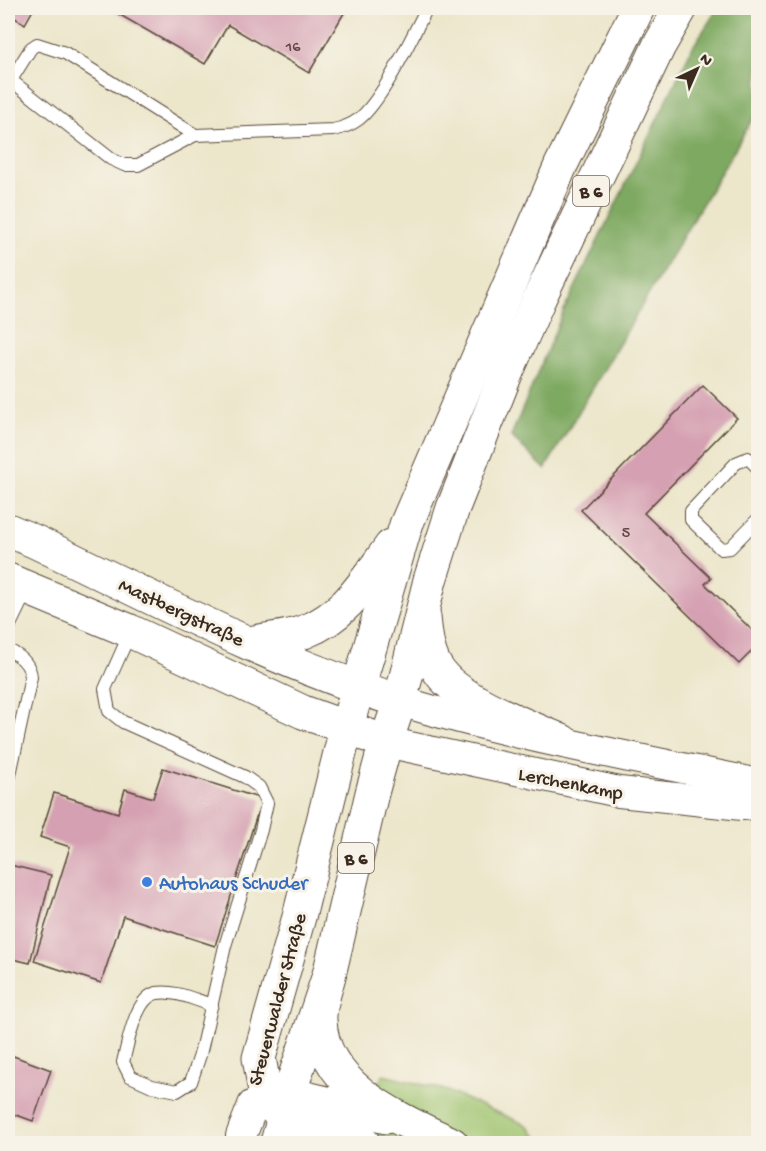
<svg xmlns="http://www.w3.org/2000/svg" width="766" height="1151" font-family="'Gochi Hand',sans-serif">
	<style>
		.green { fill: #9ec36d; stroke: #6c7646; stroke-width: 1.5 }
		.forest { fill: #7ea960; stroke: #5c6a3f; stroke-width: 1.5 }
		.building { fill: #d5a0b2 }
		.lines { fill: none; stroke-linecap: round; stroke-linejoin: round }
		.service-casing { stroke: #564638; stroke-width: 14 }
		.tertiary-casing { stroke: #564638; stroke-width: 32 }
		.secondary-casing { stroke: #564638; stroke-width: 35 }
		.primary-casing { stroke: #564638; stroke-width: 35 }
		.trunk-casing { stroke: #564638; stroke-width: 35 }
		.service { stroke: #fff; stroke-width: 12 }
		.tertiary { stroke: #fff; stroke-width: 30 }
		.secondary { stroke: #fff; stroke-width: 33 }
		.primary { stroke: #fff; stroke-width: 33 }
		.trunk { stroke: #fff; stroke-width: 33 }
		.shop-dot { fill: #3f7fe0; stroke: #f7f3e8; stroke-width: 2 }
		.labels { text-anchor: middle; stroke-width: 6; stroke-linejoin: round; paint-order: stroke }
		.number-label { font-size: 16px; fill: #624843 }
		.shield { fill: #f7f3e8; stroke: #73665b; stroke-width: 1.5 }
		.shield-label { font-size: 18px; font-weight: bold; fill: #3b2a1e }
		.street-label { font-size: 20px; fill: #3b2a1e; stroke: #f7f3e8 }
		.shop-label { font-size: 20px; fill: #366cbe; stroke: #f7f3e8; text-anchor: start }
	</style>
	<rect width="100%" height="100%" fill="#f7f3e8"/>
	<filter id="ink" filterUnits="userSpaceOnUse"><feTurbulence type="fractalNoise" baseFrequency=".0167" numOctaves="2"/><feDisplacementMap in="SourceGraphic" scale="12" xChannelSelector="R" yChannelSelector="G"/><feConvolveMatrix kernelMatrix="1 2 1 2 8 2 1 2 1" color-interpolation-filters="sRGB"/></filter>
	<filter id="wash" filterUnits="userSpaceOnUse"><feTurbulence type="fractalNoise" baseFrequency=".008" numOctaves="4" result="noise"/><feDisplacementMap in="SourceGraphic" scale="24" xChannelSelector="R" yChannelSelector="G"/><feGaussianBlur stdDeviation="1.35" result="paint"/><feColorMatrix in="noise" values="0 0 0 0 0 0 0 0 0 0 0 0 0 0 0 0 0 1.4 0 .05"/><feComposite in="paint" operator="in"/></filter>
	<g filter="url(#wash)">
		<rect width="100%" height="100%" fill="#ece6cb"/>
		<path class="green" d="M383,1075L445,1090L527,1125L542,1143L345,1144Z"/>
		<path class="forest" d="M718,8H758V110L545,469L511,436L564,310L692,48Z"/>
		<g id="blocks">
			<g class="building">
				<path d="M8,8H34L25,24L8,14Z"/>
				<path d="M108,8H347L309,73L228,25L205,64Z"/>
				<path d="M703,385L737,418L644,513L711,578L705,584L758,636V645L739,664L581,510Z"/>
				<path d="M163,768L262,799L215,946L123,916L101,983L34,961L70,847L40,837L54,793L118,813L125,789L153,798Z"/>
				<path d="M10,865L51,875L30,963L8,958V875Z"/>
				<path d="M8,1054L51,1070L33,1121L8,1112Z"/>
			</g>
		</g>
	</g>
	<g filter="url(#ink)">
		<use href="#blocks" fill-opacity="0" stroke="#564638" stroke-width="1.5"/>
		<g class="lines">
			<defs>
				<g id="service">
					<path d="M8,78L111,159L124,165H138L195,135L333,130C343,128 351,125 359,119C384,98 411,38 427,8"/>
					<path d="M11,80L31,48L37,44L65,53L195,135"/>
					<path d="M758,468L748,458L736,463L691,511V520L721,549L730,548L758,519"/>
					<path d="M8,629L27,590"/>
					<path d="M130,633L105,689L109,711L123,722L245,777L259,787L267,803L261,830L225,946L200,1055L191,1082L177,1091L152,1086L130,1076L123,1062C128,1044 135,997 157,993C175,990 195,1000 212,1005"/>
					<path d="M8,650C19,655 30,663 31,677L8,784"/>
				</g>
				<g id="tertiary">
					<path d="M400,701C517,737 639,758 758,784"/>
					<path d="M386,742L619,792L742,805L758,804"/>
					<path d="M241,1136L253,1105L269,1099L289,1094L275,1144"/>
				</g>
				<g id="secondary">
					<path d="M8,530L36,542C155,599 274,662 400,701"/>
					<path d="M8,580L130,631L303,712L386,742"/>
				</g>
				<g id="primary">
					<path d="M424,617C426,638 428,658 441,674C463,702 528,726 562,741"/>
					<path d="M249,643C267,639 287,638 304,632C346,616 366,580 391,546"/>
					<path d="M289,1094L329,975L372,793L386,742L400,701L430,580L453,508L505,376L539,299L659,46L681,8"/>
					<path d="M283,1117L273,1107L265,1091L259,1058L299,917L346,729L406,525L561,165L638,8"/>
				</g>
				<g id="trunk">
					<path d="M329,975C326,989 319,1006 320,1020C322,1088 400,1119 452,1144"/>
					<path d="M289,1094L386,1117"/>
					<path d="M283,1117L305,1129L364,1144"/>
				</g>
			</defs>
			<use href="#service" class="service-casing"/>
			<use href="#tertiary" class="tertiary-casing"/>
			<use href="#secondary" class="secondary-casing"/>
			<use href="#primary" class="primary-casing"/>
			<use href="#trunk" class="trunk-casing"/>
			<use href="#service" class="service"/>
			<use href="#tertiary" class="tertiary"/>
			<use href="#secondary" class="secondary"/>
			<use href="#primary" class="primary"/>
			<use href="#trunk" class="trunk"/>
		</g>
	</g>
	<circle class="shop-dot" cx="147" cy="882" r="6"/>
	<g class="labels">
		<g class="number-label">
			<text x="293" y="51">16</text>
			<text x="626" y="537">5</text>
		</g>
		<g class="shield">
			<rect x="573" y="176" width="36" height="30" rx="4.5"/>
			<rect x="338" y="843" width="36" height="30" rx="4.5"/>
		</g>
		<g class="shield-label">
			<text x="591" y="197">B 6</text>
			<text x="356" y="864">B 6</text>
		</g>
		<g class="street-label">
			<text transform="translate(182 611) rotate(25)" y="7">Mastbergstraße</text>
			<text transform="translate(571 782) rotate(11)" y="7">Lerchenkamp</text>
			<text transform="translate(276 999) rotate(-75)" y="7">Steuerwalder Straße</text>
		</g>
		<g class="shop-label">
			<text x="159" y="889">Autohaus Schuder</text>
		</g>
	</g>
	<rect width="766" height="1151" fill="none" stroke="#f7f3e8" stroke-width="30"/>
	<g transform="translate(697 69) rotate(44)" stroke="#f7f3e8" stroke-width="4.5" paint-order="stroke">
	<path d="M0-4.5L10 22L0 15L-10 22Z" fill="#3b2a1e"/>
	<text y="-9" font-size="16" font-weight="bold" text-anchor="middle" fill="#3b2a1e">N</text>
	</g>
</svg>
